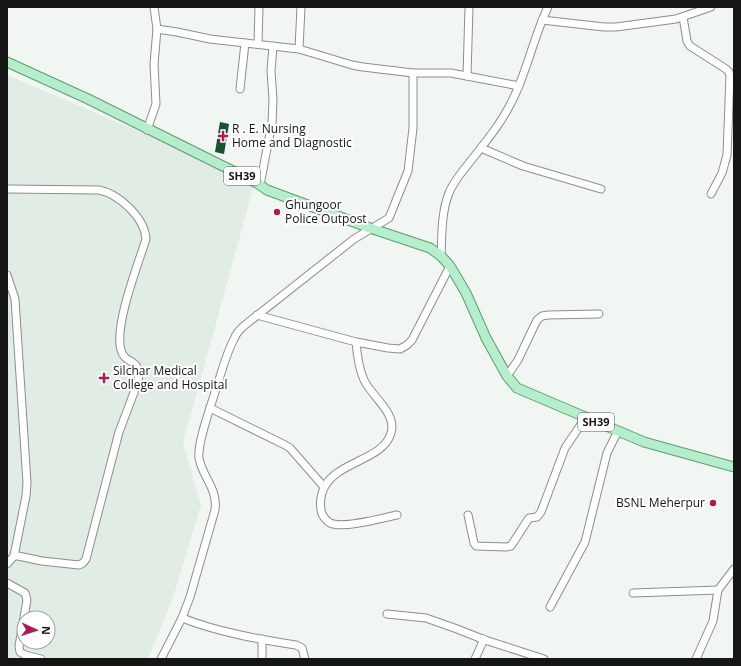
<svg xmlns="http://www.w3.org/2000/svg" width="741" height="666" font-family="'Open Sans',sans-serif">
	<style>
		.built { fill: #e0ece4; fill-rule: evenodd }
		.building { fill: #185032 }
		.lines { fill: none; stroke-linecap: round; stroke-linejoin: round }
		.minor-casing { stroke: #8b8f8c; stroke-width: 9 }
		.major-casing { stroke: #5d9b75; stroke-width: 11 }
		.minor { stroke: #fff; stroke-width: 7 }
		.major { stroke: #b5eecb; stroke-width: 9 }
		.poi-dot { fill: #ac1b51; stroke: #fff; stroke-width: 1.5 }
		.labels { text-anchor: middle; stroke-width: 4; stroke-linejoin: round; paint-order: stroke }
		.shield { fill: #fff; stroke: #5a5b5a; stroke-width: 1 }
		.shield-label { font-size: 11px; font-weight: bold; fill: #141514 }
		.poi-label { font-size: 12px; fill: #141514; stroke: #fff; text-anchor: start }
	</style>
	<rect width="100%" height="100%" fill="#f1f6f3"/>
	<path class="built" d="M7,75L255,181L183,443L201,505L173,597L148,659H7ZM24,618H48V642H24Z"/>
	<path class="building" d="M220,122L229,124L224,154L215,152Z"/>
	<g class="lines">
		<defs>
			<g id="minor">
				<path d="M154,7L157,29L177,32L210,39L299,49L352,65L363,67L413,73H451L519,86"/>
				<path d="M683,17L687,41L690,46L726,69L729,72L730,76L727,155L722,173L711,194"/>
				<path d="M542,20L604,27H616L676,19L711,7"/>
				<path d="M258,44L259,7"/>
				<path d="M299,49L301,7"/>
				<path d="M467,76L469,7"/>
				<path d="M240,89L245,43"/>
				<path d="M147,130L156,104L154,64L157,29"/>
				<path d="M481,148L523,166L601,189"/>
				<path d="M260,185L272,123L273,100L271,71L273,46"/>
				<path d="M7,189L99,190C119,194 145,218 146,239C138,265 114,325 121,350C125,366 142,356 138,382L119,432L86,559L83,563L79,565L42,561L18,556H14L7,564"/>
				<path d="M441,256C442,236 441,213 449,193C453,182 462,172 469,163C484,144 500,125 511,103C527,73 533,38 548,7"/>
				<path d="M7,275L15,299L27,483L26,496L14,556"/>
				<path d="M257,315L356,342L388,348L400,349L407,345L412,340L450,266"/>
				<path d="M356,342C357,354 359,369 364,380C372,397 397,413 391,433C383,462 331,461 322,493C320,500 320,507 322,514C324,518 327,521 330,523C344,529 382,518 397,515"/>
				<path d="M507,376L518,360L537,320L542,316L548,315L599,314"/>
				<path d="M210,408L285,445L290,448L324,487"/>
				<path d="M468,515L474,543L476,546L506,547L511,546L529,518L537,517L541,512L565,448L586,417"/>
				<path d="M7,583L25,593L27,600L19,646L20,652L25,655L41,659"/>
				<path d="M633,593L718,590"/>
				<path d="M550,607L585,542L607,453L618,431"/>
				<path d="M387,614L426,618L457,629L485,640L544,659"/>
				<path d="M182,618C218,632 257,639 296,645L302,648L305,659"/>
				<path d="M262,639V659"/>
				<path d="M161,659L182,618L190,597L215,510C218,488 202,477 199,458C197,442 212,403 217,386C222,371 226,354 234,339C236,334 240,329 245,325L354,239L389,218L408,171L413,128V73"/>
				<path d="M475,659L484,639"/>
				<path d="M696,659L713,621L718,590L734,569"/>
			</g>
			<path id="major" d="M7,62L88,99L257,183L267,190L370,228L430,248L441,256L450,266L466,293L486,338L507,376L517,388L644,442L734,467"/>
		</defs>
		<use href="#minor" class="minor-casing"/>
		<use href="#major" class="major-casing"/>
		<use href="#minor" class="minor"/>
		<use href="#major" class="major"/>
	</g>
	<g class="poi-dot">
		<path d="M221 130h4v4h4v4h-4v4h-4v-4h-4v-4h4z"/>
		<circle cx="277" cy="212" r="4"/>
		<path d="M102 372h4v4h4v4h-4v4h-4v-4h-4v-4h4z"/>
		<circle cx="713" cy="503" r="4"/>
	</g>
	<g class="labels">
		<g class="shield">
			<rect x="224" y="167" width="36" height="18" rx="3"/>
			<rect x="578" y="413" width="36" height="18" rx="3"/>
		</g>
		<g class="shield-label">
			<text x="242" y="180">SH39</text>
			<text x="596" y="426">SH39</text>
		</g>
		<g class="poi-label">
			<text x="232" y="133">R . E. Nursing<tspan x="232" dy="14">Home and Diagnostic</tspan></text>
			<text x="285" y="209">Ghungoor<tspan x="285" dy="14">Police Outpost</tspan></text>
			<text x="113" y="375">Silchar Medical<tspan x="113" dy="14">College and Hospital</tspan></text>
			<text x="705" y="507" text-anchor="end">BSNL Meherpur</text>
		</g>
	</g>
	<rect width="741" height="666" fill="none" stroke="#141514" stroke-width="16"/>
	<g transform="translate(36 630) rotate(93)"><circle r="19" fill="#ffffff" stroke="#a1a1a1"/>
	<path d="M0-3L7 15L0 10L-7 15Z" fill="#ac1b51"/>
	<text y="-6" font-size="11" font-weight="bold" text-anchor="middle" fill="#141514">N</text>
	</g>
</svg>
